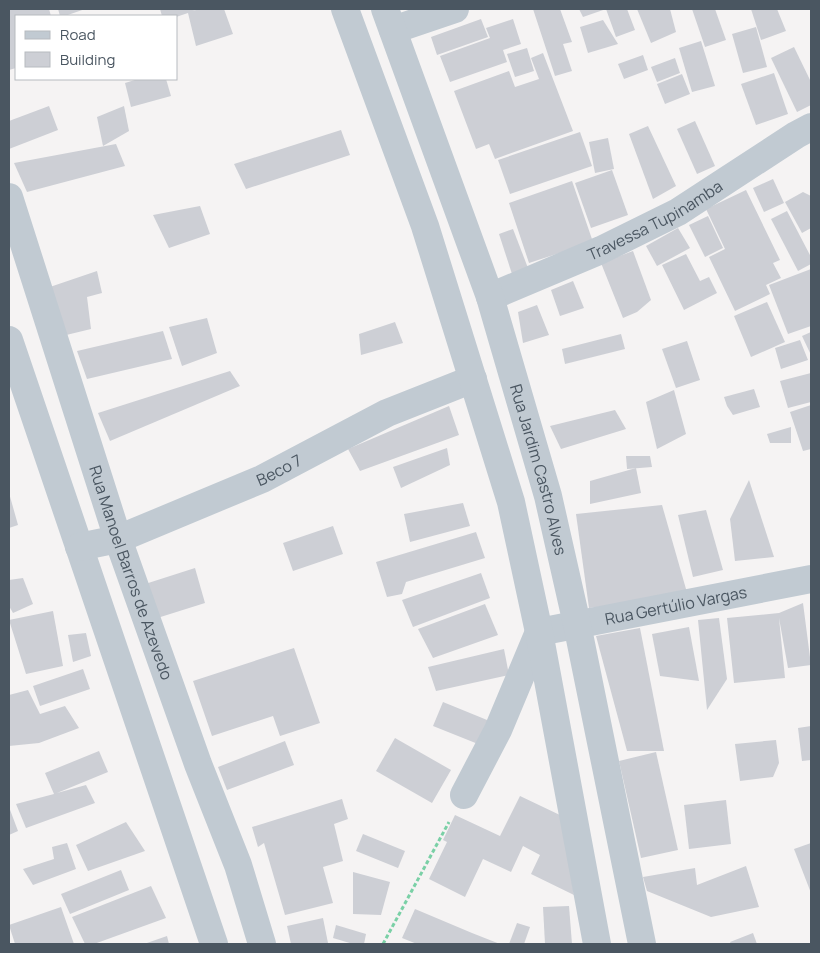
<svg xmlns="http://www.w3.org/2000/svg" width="820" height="953" font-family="Manrope,sans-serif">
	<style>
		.building { fill: #cdcfd5 }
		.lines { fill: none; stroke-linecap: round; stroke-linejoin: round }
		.path { stroke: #7ad0a6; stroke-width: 3; stroke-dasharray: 4 2.5; stroke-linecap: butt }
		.minor { stroke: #c1cad2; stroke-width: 28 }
		.tertiary { stroke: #c1cad2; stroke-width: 28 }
		.labels { text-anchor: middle; stroke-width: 4.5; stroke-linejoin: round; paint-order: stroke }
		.street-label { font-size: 16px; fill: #4a5661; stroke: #fff }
	</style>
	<rect width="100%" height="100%" fill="#f5f3f3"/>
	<g class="building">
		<path d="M9,9H49L51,16H16V68L9,70Z"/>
		<path d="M58,9H85L65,16H60Z"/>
		<path d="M160,9H198L192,11L200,9H224L233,34L196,46L188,13L176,17L162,16Z"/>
		<path d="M533,9H560L572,42L563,44L572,71L555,76Z"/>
		<path d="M579,9H627L635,30L616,37L606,9L583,17Z"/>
		<path d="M637,9H670L676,32L651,43Z"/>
		<path d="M692,9H715L726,40L705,47Z"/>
		<path d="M751,9H777L786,31L761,40Z"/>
		<path d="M481,19L488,37L437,55L431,37Z"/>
		<path d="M513,19L521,44L503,50L507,62L450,82L440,56L490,38L486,28Z"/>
		<path d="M603,20L618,44L588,53L580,27Z"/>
		<path d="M756,27L767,67L743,73L732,34Z"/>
		<path d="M701,41L715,86L692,92L679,48Z"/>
		<path d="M794,47L811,82V105L797,112L771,58Z"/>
		<path d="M527,48L534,71L515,77L507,54Z"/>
		<path d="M543,53L573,131L495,159L489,144L476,149L454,91L509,71L515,87L539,79L531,58Z"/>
		<path d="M643,55L648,70L624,79L618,64Z"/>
		<path d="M675,58L680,73L657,82L651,67Z"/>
		<path d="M774,73L788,114L756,125L741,84Z"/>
		<path d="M682,74L690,94L665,104L657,84Z"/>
		<path d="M138,79H166L171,96L131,107L125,83Z"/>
		<path d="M49,106L58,130L9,149V121Z"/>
		<path d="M124,106L129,131L103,146L97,117Z"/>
		<path d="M695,121L715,166L697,174L677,129Z"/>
		<path d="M648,126L676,186L653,199L629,134Z"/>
		<path d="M341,130L350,155L246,189L234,164Z"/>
		<path d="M580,132L592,166L510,194L498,160Z"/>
		<path d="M608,138L614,169L595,173L589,142Z"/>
		<path d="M116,144L125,166L27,192L14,163Z"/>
		<path d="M612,170L628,215L591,228L575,183Z"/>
		<path d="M773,179L784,203L764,212L753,188Z"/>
		<path d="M572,181L593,242L529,263L509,203Z"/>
		<path d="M746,190L780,260L773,263L781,278L766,285L770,294L735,311L709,257L725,249L706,209Z"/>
		<path d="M803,192L811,196V228L802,233L785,202Z"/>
		<path d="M200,206L210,234L169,248L153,215Z"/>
		<path d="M787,211L811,257V264L798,271L771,219Z"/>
		<path d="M708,216L723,248L705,257L689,225Z"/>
		<path d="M678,228L690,248L657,266L646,246Z"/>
		<path d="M513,229L528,268L512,274L499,234Z"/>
		<path d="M633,251L651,300L637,312L623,318L601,263Z"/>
		<path d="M686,254L700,281L709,277L717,293L684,310L662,265Z"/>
		<path d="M811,269V326L788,334L769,285Z"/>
		<path d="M97,271L102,293L87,297L91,329L58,337L44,289Z"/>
		<path d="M573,281L584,308L560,316L551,290Z"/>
		<path d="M767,302L785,342L751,357L734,316Z"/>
		<path d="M537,305L549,335L523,343L518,312Z"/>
		<path d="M207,318L217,353L182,366L169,327Z"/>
		<path d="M395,322L403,343L361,355L359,334Z"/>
		<path d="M163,331L172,359L87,379L77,351Z"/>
		<path d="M811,332V355L802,336Z"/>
		<path d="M621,334L625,349L565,364L562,349Z"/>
		<path d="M800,340L808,360L781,369L775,348Z"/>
		<path d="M687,341L700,380L676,388L662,349Z"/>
		<path d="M230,371L240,386L110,441L98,413Z"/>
		<path d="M811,373V402L788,408L780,381Z"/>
		<path d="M754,389L760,407L733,415L727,406L724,397Z"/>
		<path d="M674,390L686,434L657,449L646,402Z"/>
		<path d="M811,405V449L803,451L790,412Z"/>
		<path d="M449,406L459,435L360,471L348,449Z"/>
		<path d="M615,410L626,429L561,449L550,426Z"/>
		<path d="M791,427V443H770L767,434Z"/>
		<path d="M447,448L450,465L401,488L393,467Z"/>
		<path d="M626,456H650L652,467L627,469Z"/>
		<path d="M636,468L641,493L590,504V481Z"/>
		<path d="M749,480L774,557L735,561L730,519Z"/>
		<path d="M9,493L18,525L9,528Z"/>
		<path d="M463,503L470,526L410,542L404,514Z"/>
		<path d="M662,505L688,596L589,608L576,514Z"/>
		<path d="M706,510L723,570L693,577L678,515Z"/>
		<path d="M333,526L343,554L293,571L283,543Z"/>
		<path d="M476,532L485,558L406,582L402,594L387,597L376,562Z"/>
		<path d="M195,568L205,603L151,620L142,585Z"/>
		<path d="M481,573L490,598L413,627L402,600Z"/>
		<path d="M23,578L33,604L13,613L9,606V580Z"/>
		<path d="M803,603L811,665L788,668L779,618L785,678L734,683L727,618L779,613Z"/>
		<path d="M485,604L498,635L433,658L418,629Z"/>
		<path d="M53,611L63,666L26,674L9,620Z"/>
		<path d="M719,618L727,679L707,710L698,620Z"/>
		<path d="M689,627L699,681L660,676L652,634Z"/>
		<path d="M640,628L664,751H627L596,636Z"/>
		<path d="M86,633L91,656L73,662L68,635Z"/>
		<path d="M294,648L320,723L280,736L273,716L212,736L193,681Z"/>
		<path d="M504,649L509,675L436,691L428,667Z"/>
		<path d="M83,669L90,689L40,706L33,686Z"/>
		<path d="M28,690L40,714L65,706L79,728L39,743L9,746V695Z"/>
		<path d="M443,702L492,722L483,746L433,726Z"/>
		<path d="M811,726V760L802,761L798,728Z"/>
		<path d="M395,738L451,770L432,803L376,771Z"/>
		<path d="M776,740L779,763L773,777L740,781L735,744Z"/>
		<path d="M285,741L294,765L227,790L218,767Z"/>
		<path d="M99,751L108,772L57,793L86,785L95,803L26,828L16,804L54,794L45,773Z"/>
		<path d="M656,752L678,850L641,858L619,761Z"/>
		<path d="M520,796L562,816L574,895L531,874L540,855L523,846L511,872L483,859L465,897L429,879L447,842L443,840L455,815L500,836Z"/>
		<path d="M342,799L348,819L334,824L343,861L323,867L333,903L285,915L264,843L258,847L252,827Z"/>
		<path d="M726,800L731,844L689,849L684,805Z"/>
		<path d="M9,807L18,831L9,835Z"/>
		<path d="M126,822L145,851L88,871L76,845Z"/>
		<path d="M363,834L405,851L398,868L356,851Z"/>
		<path d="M67,843L76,869L33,885L23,869L54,859L52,847Z"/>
		<path d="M811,843V893L794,849Z"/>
		<path d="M746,866L759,907L711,917L647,891L643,877L695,868L697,885Z"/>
		<path d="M121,870L129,890L70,914L61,894Z"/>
		<path d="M353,872L390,882L381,915L353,914Z"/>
		<path d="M151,886L166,918L94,944H85L72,917Z"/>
		<path d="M569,906L572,944H545L543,907Z"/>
		<path d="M61,907L74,944H15L9,925Z"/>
		<path d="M415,909L472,933L500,944H417L402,938Z"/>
		<path d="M323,918L328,943L320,944H291L287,926Z"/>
		<path d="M517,923L530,927L524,944H509Z"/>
		<path d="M336,925L366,934L364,944H353L333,938Z"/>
		<path d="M753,933L757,944H731L730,942Z"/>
		<path d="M167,936L169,944H144Z"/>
	</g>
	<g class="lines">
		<path class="path" d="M383,944L449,822"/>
		<g class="minor">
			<path d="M393,30L455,9"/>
			<path id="s1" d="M9,197L118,539L198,764L238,865L262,944"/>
			<path id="s2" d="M490,297L601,250L678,212L796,135L811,127"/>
			<path d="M9,340L214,944"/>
			<path id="s3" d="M79,547L118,539L262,479L387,413L473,379"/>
			<path id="s4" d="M464,795L498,730L539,632L811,579"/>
		</g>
		<g class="tertiary">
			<path d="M345,9L425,226L511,502L539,632L597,944"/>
			<path id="s5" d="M385,9L490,297L548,496L577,624L642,944"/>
		</g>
	</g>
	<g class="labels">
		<g class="street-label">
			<text dy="6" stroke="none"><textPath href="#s2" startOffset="182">Travessa Tupinamba</textPath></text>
			<text dy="6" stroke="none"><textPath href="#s3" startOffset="215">Beco 7</textPath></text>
			<text dy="6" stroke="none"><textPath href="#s5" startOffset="486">Rua Jardim Castro Alves</textPath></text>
			<text dy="6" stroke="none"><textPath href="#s1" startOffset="395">Rua Manoel Barros de Azevedo</textPath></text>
			<text dy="6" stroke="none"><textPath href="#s4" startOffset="319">Rua Gertúlio Vargas</textPath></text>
		</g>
	</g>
	<rect width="820" height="953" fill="none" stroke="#4a5661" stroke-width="20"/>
	<rect x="15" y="15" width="162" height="65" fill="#ffffff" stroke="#b7bbc0"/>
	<rect x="25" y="31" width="25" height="8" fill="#c1cad2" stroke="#b7bbc0"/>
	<text x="60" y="40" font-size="15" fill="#4a5661">Road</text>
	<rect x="25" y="52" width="25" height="15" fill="#cdcfd5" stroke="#b7bbc0"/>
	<text x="60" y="65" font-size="15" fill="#4a5661">Building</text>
</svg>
